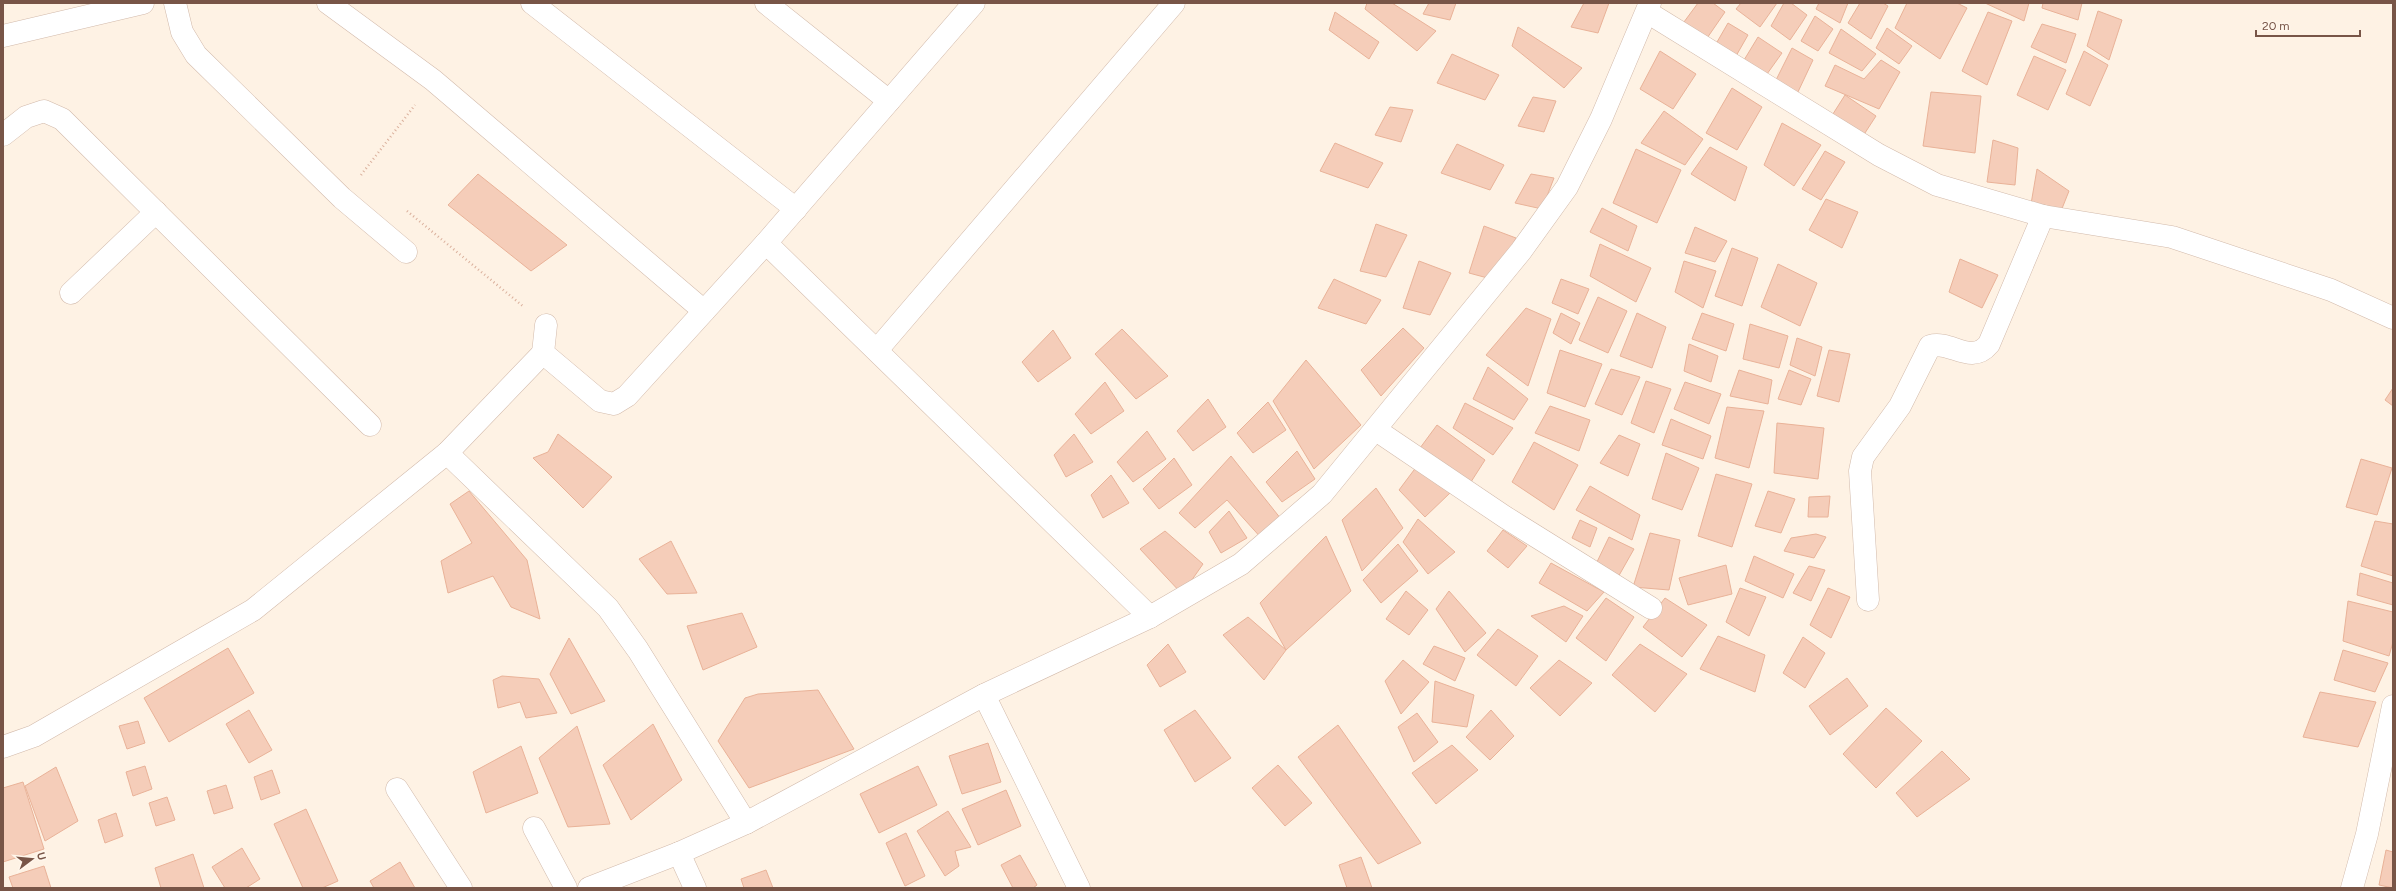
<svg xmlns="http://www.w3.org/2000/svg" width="2396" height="891" font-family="Figtree,sans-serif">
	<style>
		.building { fill: #f5cdb9; stroke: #e9b298 }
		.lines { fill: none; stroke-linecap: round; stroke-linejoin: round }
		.minor-casing { stroke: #d2baab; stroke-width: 23 }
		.path { stroke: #dab09c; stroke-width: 2.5; stroke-dasharray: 1 3; stroke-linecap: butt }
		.minor { stroke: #fff; stroke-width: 22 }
	</style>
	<rect width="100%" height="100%" fill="#fef2e4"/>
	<g class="building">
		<path d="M1367,3H1392L1436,31L1417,51L1365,9Z"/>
		<path d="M1429,3H1456L1450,20L1423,14Z"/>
		<path d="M1584,3H1609L1598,33L1571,27Z"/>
		<path d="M1698,3H1713L1725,12L1703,44L1681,26Z"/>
		<path d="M1741,3H1777L1760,27L1736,9Z"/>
		<path d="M1784,3H1791L1807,15L1790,40L1771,26Z"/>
		<path d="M1819,3H1848L1840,23L1816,9Z"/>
		<path d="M1860,3H1883L1888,6L1871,39L1848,23Z"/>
		<path d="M1907,3H1957L1967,8L1940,59L1895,28Z"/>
		<path d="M1985,3H2029L2024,21Z"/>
		<path d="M2043,3H2082L2078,20L2042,8Z"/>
		<path d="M2098,11L2122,20L2109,60L2087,46Z"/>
		<path d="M1335,12L1379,42L1369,59L1329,30Z"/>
		<path d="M1988,12L2012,21L1987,85L1962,71Z"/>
		<path d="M1815,16L1833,29L1818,51L1801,41Z"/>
		<path d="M1728,23L1748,35L1732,63L1713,49Z"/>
		<path d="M2042,24L2076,34L2066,63L2031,47Z"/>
		<path d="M1518,27L1582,68L1564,88L1512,46Z"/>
		<path d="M1887,28L1912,46L1899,64L1876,48Z"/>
		<path d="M1841,29L1876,54L1862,71L1829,53Z"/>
		<path d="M1758,37L1782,53L1762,81L1741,65Z"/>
		<path d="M1792,48L1813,60L1797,94L1776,80Z"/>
		<path d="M1660,51L1696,74L1673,109L1640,89Z"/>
		<path d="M2084,51L2108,65L2090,106L2066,94Z"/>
		<path d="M1452,54L1499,75L1485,100L1437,83Z"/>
		<path d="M2034,56L2066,70L2048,110L2017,95Z"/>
		<path d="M1881,60L1900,72L1879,109L1825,86L1835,65L1864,79Z"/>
		<path d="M1732,88L1762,107L1737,150L1706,133Z"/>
		<path d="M1931,92L1981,96L1975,153L1923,146Z"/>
		<path d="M1845,95L1876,116L1863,136L1831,117Z"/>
		<path d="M1533,97L1556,101L1544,132L1518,126Z"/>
		<path d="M1390,107L1413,110L1401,142L1375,135Z"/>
		<path d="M1664,111L1703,139L1685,165L1641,143Z"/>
		<path d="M1782,123L1821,145L1794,186L1764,165Z"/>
		<path d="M1993,140L2018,148L2015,185L1987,182Z"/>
		<path d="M1335,143L1383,163L1368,188L1320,171Z"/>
		<path d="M1457,144L1504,165L1490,190L1441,173Z"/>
		<path d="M1710,147L1747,167L1735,201L1691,174Z"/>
		<path d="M1636,149L1681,170L1657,223L1613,203Z"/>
		<path d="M1825,151L1845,162L1821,200L1802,189Z"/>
		<path d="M2037,169L2069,191L2059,216L2031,204Z"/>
		<path d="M478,174L567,245L531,271L448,205Z"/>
		<path d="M1531,174L1554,178L1542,209L1515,203Z"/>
		<path d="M1826,199L1858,212L1842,248L1809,230Z"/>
		<path d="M1602,208L1637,226L1628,251L1590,232Z"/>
		<path d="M1376,224L1407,235L1386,277L1360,271Z"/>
		<path d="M1484,226L1516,238L1495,280L1469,273Z"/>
		<path d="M1695,227L1727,241L1715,262L1685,253Z"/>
		<path d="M1600,244L1651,268L1636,302L1590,276Z"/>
		<path d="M1732,248L1758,258L1742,306L1715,296Z"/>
		<path d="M1960,259L1998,275L1982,308L1949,292Z"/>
		<path d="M1419,261L1451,273L1430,315L1403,308Z"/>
		<path d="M1684,261L1716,271L1703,308L1675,292Z"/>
		<path d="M1778,264L1817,283L1800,326L1761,307Z"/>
		<path d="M1334,279L1381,300L1366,324L1318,308Z"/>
		<path d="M1561,279L1589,289L1578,314L1552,303Z"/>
		<path d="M1598,297L1627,311L1608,353L1579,340Z"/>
		<path d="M1526,308L1551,319L1528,386L1486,355Z"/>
		<path d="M1561,313L1580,323L1571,344L1553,333Z"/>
		<path d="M1637,313L1666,327L1652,368L1620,356Z"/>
		<path d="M1702,313L1734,324L1726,351L1692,339Z"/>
		<path d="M1750,324L1788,336L1779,368L1743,359Z"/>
		<path d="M1403,328L1424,348L1381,396L1361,370Z"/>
		<path d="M1122,329L1168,376L1136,399L1095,354Z"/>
		<path d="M1053,330L1071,358L1038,382L1022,362Z"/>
		<path d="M1797,338L1822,347L1815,376L1790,365Z"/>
		<path d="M1689,344L1718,356L1711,382L1684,371Z"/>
		<path d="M1560,350L1602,364L1585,407L1547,393Z"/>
		<path d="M1829,350L1850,354L1839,402L1817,396Z"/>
		<path d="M1306,360L1361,425L1314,469L1273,401Z"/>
		<path d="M1488,367L1528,399L1514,420L1473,399Z"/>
		<path d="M1611,369L1640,377L1622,415L1595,404Z"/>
		<path d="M1739,370L1772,380L1768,404L1730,396Z"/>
		<path d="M1789,370L1811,379L1801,405L1778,399Z"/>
		<path d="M1646,381L1671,389L1654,433L1631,423Z"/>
		<path d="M1105,382L1124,411L1091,434L1075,414Z"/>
		<path d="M1685,382L1721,394L1709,424L1674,409Z"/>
		<path d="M2393,388V406L2385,400Z"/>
		<path d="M1208,399L1226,427L1193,451L1177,431Z"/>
		<path d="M1268,402L1286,430L1253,453L1237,433Z"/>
		<path d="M1465,403L1513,428L1493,455L1453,428Z"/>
		<path d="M1550,406L1590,420L1579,451L1535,433Z"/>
		<path d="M1727,407L1764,411L1749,468L1715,458Z"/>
		<path d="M1671,419L1711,436L1703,459L1662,445Z"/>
		<path d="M1777,423L1824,428L1818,479L1774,473Z"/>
		<path d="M1437,425L1485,460L1469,485L1420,448Z"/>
		<path d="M1147,431L1166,459L1133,482L1117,462Z"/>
		<path d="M558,434L612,477L583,508L533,458L548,452Z"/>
		<path d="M1074,434L1093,462L1066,477L1054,455Z"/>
		<path d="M1619,435L1640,444L1628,476L1600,463Z"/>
		<path d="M1534,442L1578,465L1554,510L1512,482Z"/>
		<path d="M1297,451L1315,479L1282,502L1266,482Z"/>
		<path d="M1666,453L1699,468L1682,510L1652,499Z"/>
		<path d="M1231,456L1285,524L1263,540L1227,500L1195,528L1179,513Z"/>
		<path d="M1174,458L1192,485L1159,509L1143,489Z"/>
		<path d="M2361,459L2392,468L2377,515L2346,507Z"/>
		<path d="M1417,466L1450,493L1425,517L1399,490Z"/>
		<path d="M1716,474L1752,484L1732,547L1698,536Z"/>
		<path d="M1111,475L1129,503L1103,518L1091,495Z"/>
		<path d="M1590,486L1640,515L1632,540L1576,510Z"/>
		<path d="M1376,488L1403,528L1362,571L1342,520Z"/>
		<path d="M469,491L527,560L540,619L511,607L493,576L448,593L441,561L472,543L450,504Z"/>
		<path d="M1768,491L1795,499L1781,533L1755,526Z"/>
		<path d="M1830,496L1828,517H1808L1809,497Z"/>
		<path d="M1229,511L1247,538L1221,553L1209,532Z"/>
		<path d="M1418,519L1455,552L1428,574L1403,542Z"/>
		<path d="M1580,520L1597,528L1590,547L1572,538Z"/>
		<path d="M2375,521L2393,524V576L2361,566Z"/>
		<path d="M1503,530L1527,546L1508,568L1487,551Z"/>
		<path d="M1165,531L1203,564L1182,594L1140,549Z"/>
		<path d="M1650,533L1680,540L1669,590L1633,587Z"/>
		<path d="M1816,534L1826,537L1814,558L1784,551L1791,538Z"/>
		<path d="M1326,536L1351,591L1286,650L1260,603Z"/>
		<path d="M1609,537L1634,549L1617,579L1596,564Z"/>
		<path d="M671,541L697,593L667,594L639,559Z"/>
		<path d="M1398,544L1418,571L1381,603L1363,580Z"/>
		<path d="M1754,556L1794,574L1783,598L1745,581Z"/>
		<path d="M1551,563L1604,592L1587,611L1539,583Z"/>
		<path d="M1726,565L1732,594L1688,605L1679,578Z"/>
		<path d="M1809,566L1825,570L1811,601L1793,593Z"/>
		<path d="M2360,573L2393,583V605L2357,595Z"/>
		<path d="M1740,588L1766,597L1749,636L1726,622Z"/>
		<path d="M1828,588L1850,597L1831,638L1810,625Z"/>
		<path d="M1406,591L1428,610L1409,635L1386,619Z"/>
		<path d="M1449,591L1486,633L1465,652L1436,609Z"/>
		<path d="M1606,598L1634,617L1606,661L1576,638Z"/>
		<path d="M1665,598L1707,625L1682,657L1643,627Z"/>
		<path d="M2348,601L2393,612V642L2389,656L2343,641Z"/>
		<path d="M1564,606L1583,616L1566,642L1531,616Z"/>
		<path d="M742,613L757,647L703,670L687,626Z"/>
		<path d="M1248,617L1286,650L1264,680L1223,635Z"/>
		<path d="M1498,629L1538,656L1516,686L1477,655Z"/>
		<path d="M1718,636L1765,655L1755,692L1700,669Z"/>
		<path d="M1803,637L1825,653L1805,688L1783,673Z"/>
		<path d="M569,638L605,701L571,714L550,674Z"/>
		<path d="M1168,644L1186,672L1160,687L1147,665Z"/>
		<path d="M1640,644L1687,674L1655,712L1612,675Z"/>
		<path d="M1434,646L1465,658L1455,681L1423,664Z"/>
		<path d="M228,648L254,693L169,742L144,698Z"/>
		<path d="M2343,650L2388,663L2375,692L2334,680Z"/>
		<path d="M1403,660L1429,682L1401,714L1385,681Z"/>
		<path d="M1559,660L1592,683L1560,716L1530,688Z"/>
		<path d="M502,676L539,679L557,713L526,718L520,702L498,708L493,680Z"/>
		<path d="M1847,678L1868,706L1830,735L1809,706Z"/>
		<path d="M1435,681L1474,695L1467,727L1432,722Z"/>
		<path d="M818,690L854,749L749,788L718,741L745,698L758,694Z"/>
		<path d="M2320,692L2376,702L2358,747L2303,737Z"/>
		<path d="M1886,708L1922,741L1876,788L1843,754Z"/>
		<path d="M249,710L272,750L249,763L226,724Z"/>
		<path d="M1195,710L1231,758L1195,782L1164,730Z"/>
		<path d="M1491,710L1514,736L1490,760L1466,737Z"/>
		<path d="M1417,713L1438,742L1414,762L1398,727Z"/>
		<path d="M138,721L145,743L127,749L119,726Z"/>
		<path d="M653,724L682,780L631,820L603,765Z"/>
		<path d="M1338,725L1421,843L1378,864L1298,757Z"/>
		<path d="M577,726L610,824L568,827L539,758Z"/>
		<path d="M988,743L1001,782L962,794L949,756Z"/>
		<path d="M1452,745L1478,770L1436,804L1412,773Z"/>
		<path d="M521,746L538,793L486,813L473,772Z"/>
		<path d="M1942,751L1970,779L1917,817L1896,793Z"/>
		<path d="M1278,765L1312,803L1285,826L1252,788Z"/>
		<path d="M145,766L152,789L133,796L126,772Z"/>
		<path d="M918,766L937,805L879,833L860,794Z"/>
		<path d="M56,767L78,821L45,841L25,786Z"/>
		<path d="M272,770L280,793L261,800L254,777Z"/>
		<path d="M23,782L44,849L3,862V788Z"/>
		<path d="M226,785L233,808L214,814L207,791Z"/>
		<path d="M1006,790L1021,826L978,845L962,809Z"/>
		<path d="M167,797L175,820L156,826L149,803Z"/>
		<path d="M306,809L338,881L322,888H303L274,824Z"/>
		<path d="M948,811L971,847L955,851L959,866L945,876L917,831Z"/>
		<path d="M116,813L123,836L105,843L98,820Z"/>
		<path d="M906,833L925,876L905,886L886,843Z"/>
		<path d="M242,848L260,879L246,888H225L212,867Z"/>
		<path d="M2386,850L2393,852V888L2379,885Z"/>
		<path d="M193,854L204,888H161L155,868Z"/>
		<path d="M1020,855L1037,885L1033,888H1013L1001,865Z"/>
		<path d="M1361,857L1372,888H1347L1339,865Z"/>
		<path d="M400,862L415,888H374L370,881Z"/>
		<path d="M44,866L51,888H13L9,877Z"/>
		<path d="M766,870L773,888H744L741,879Z"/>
	</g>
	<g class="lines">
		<defs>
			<g id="minor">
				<path d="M175,3L182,32L196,55L342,198L406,252"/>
				<path d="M328,3L433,80L704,311"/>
				<path d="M532,3L796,209"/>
				<path d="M766,3L889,101"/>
				<path d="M1647,12L1879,155L1937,185L2043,216L2172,237L2331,290L2393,318"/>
				<path d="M3,36L143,3"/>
				<path d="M3,135L26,117L44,111L62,119L370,425"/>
				<path d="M766,243L1150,617"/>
				<path d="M71,293L156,212"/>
				<path d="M546,325L543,353L600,401L614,404L627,396L766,243L974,3"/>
				<path d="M877,350L1174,3"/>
				<path d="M1376,430L1505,517L1651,608"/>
				<path d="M447,453L608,608L638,650L746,823"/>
				<path d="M1868,600L1860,471L1863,457L1900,406L1930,346C1951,340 1971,366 1989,344L2043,216"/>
				<path d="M984,695L1079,888"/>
				<path d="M3,747L34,736L253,610L447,453L543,353"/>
				<path d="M397,789L461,888"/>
				<path d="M534,828L566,888"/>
				<path d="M679,853L695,888"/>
				<path d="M589,888L679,853L746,823L984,695L1150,617L1241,564L1322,494L1521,251L1567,187L1601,119L1650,3"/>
				<path d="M2352,888L2367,834L2393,706"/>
			</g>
		</defs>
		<use href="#minor" class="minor-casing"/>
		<g class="path">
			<path d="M361,175L415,105"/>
			<path d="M407,211L524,307"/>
		</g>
		<use href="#minor" class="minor"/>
	</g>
	<rect width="2396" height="891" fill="none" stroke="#785547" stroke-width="8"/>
	<g transform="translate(32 859) rotate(74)" stroke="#fff6eb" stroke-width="3" paint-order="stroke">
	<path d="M0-3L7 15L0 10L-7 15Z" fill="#785547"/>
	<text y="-6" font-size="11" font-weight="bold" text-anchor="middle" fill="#785547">U</text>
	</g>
	<path d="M2256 30v6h104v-6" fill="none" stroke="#785547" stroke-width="2"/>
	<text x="2262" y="30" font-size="12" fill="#785547" stroke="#fff6eb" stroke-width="3" paint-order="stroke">20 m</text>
</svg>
